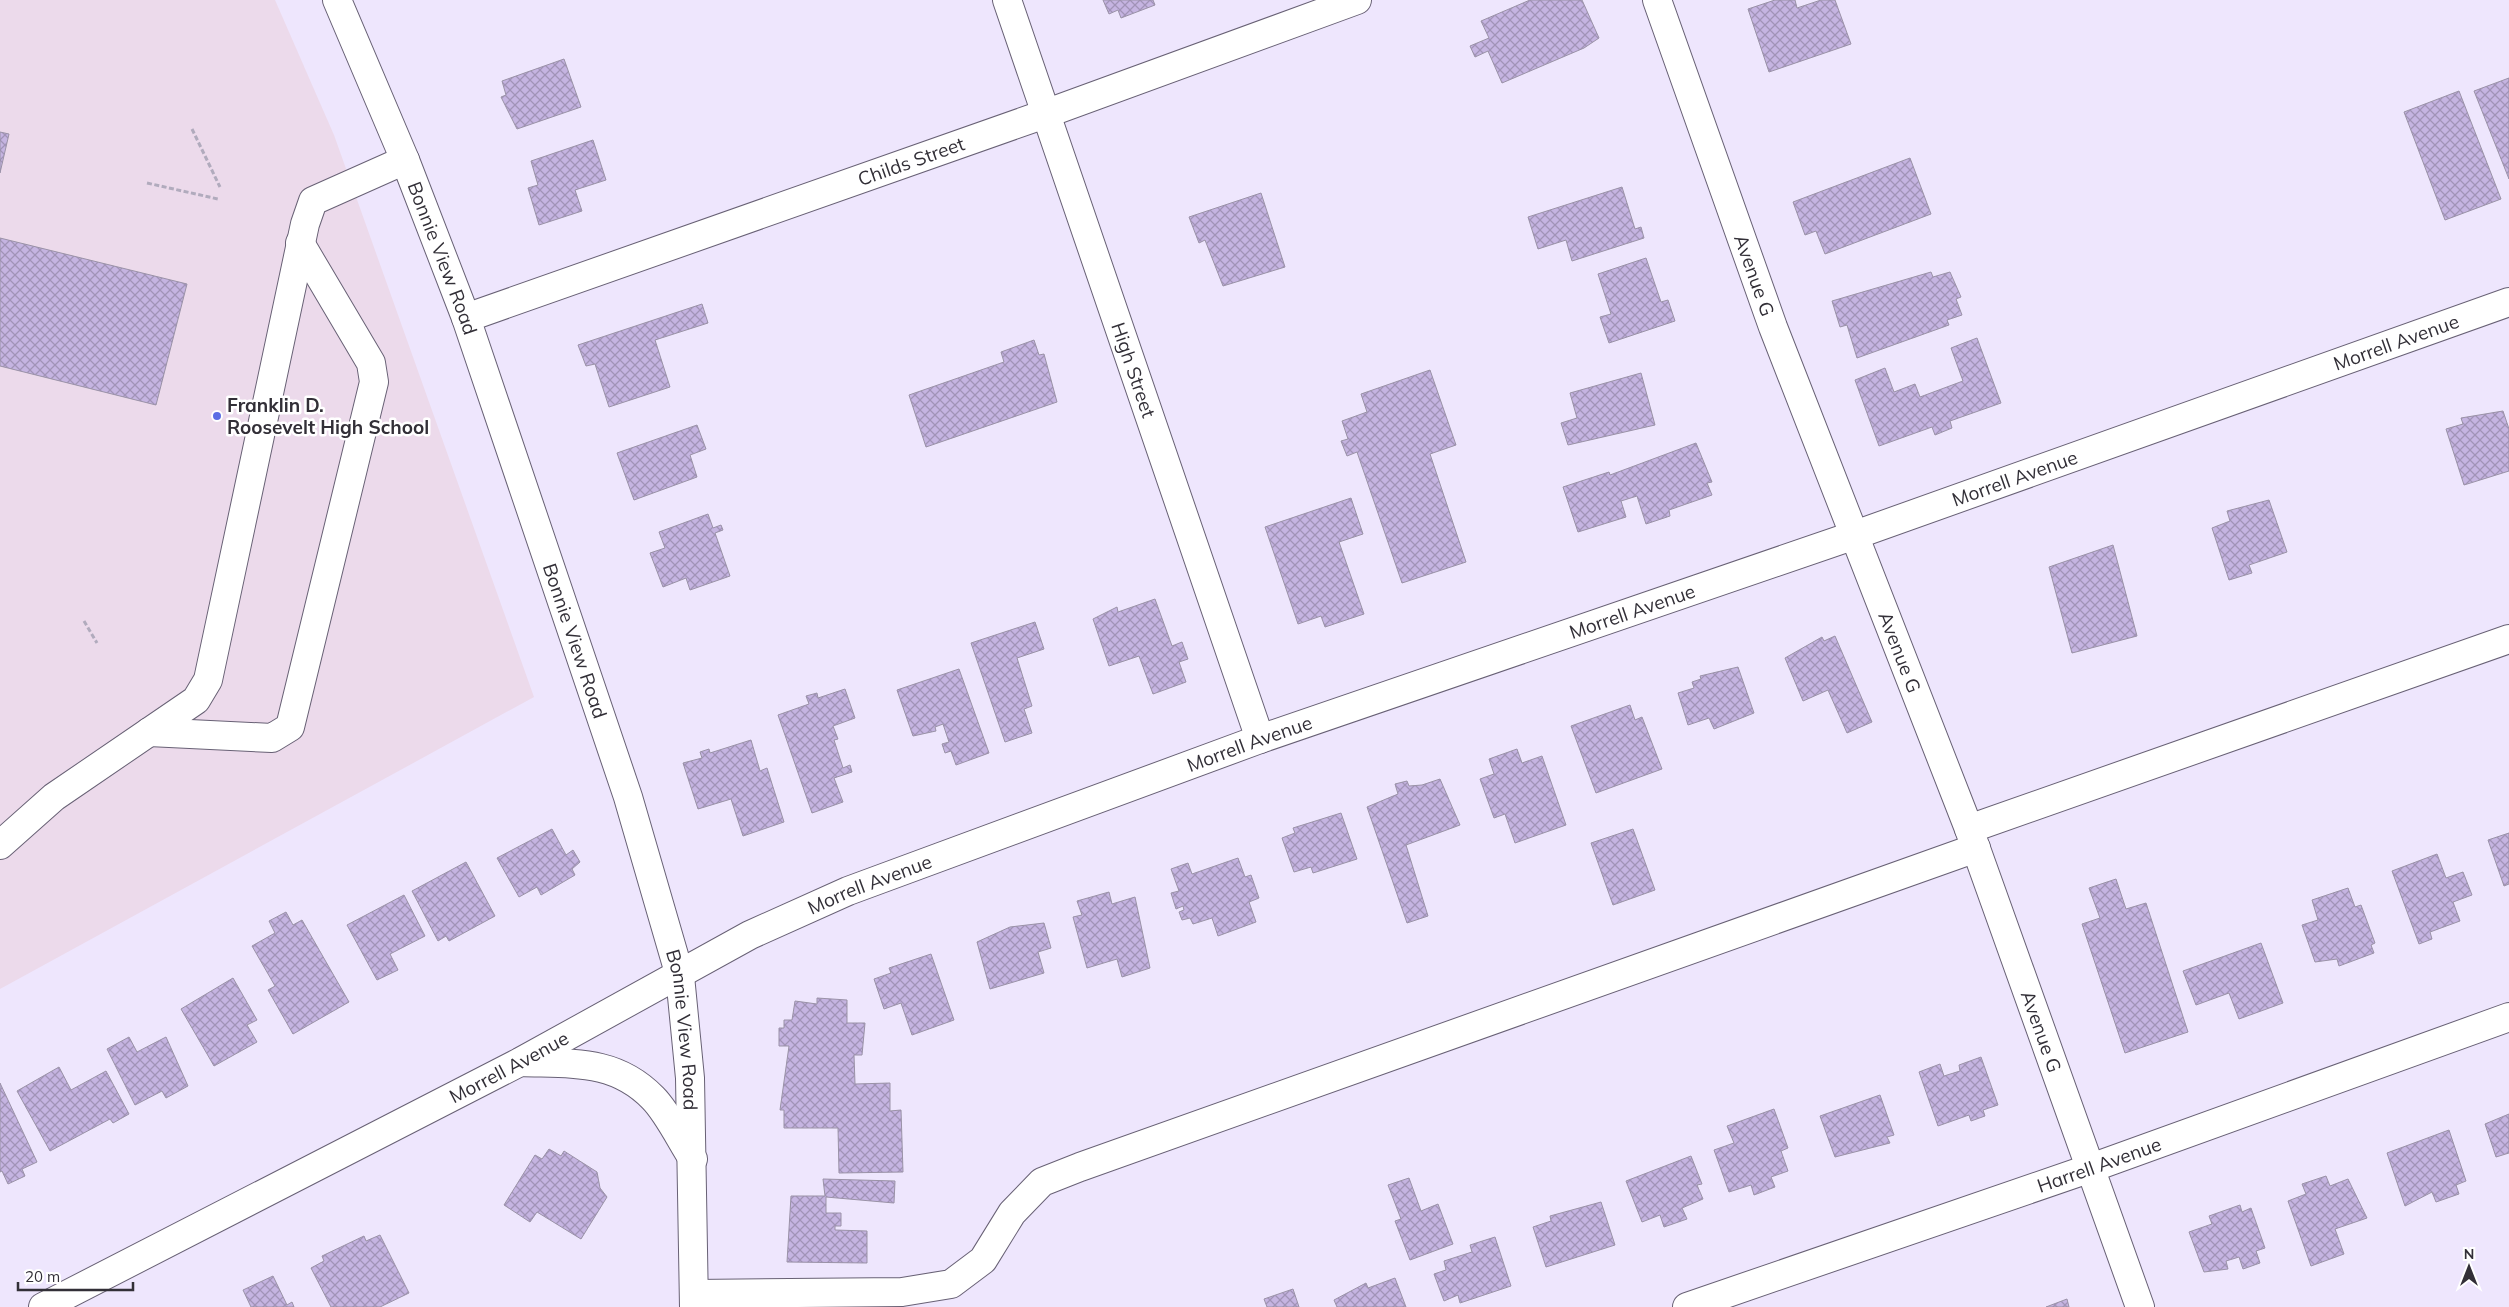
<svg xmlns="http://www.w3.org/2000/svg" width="2509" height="1307" font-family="Mulish,sans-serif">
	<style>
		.education { fill: #ecdaeb }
		.building { fill: url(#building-cross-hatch); stroke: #9a92a7 }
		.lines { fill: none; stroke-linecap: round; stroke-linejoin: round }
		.minor-casing { stroke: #686175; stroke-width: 30 }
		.path { stroke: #b1abbd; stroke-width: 3; stroke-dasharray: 5 2.5; stroke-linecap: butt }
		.minor { stroke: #fff; stroke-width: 28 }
		.poi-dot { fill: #5b6de4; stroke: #fff; stroke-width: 2 }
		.labels { text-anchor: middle; stroke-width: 5; stroke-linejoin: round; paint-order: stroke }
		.street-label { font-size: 19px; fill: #322f37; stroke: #fff }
		.poi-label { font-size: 19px; font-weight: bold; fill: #322f37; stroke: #fff; text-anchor: start }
	</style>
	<defs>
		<pattern id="building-cross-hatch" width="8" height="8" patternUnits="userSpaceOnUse" patternTransform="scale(1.25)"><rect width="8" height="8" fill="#c5b4e1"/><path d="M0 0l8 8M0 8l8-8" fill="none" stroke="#a193b7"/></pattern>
	</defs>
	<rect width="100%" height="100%" fill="#eee6fd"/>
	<path class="education" d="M0,0H275L334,135L534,697L0,989Z"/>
	<g class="building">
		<path d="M1103,0H1153L1155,5L1121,18L1118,10L1109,14Z"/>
		<path d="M1530,0H1582L1599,38L1584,48L1502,83L1488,51L1475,57L1470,46L1489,38L1481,21Z"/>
		<path d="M1775,0H1795L1797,8L1821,0H1835L1851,44L1769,72L1748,9Z"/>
		<path d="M564,59L581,107L517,129L501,97L506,95L502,81Z"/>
		<path d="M2509,78V179L2474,91Z"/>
		<path d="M2459,91L2501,199L2445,220L2404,112Z"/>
		<path d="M0,132L9,134L0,173Z"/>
		<path d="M593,140L606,180L575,190L582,211L539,225L528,188L538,185L531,161Z"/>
		<path d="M1910,158L1931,214L1825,254L1816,231L1805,235L1793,202Z"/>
		<path d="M1622,187L1635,229L1641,227L1644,238L1572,261L1566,240L1538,249L1528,217Z"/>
		<path d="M1261,193L1285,267L1223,286L1205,240L1199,243L1189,217Z"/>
		<path d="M0,238L187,284L156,405L0,366Z"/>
		<path d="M1646,258L1661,302L1668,300L1675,321L1609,343L1600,317L1611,314L1598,274Z"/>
		<path d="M1931,272L1933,277L1950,272L1961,297L1956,299L1962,315L1947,320L1949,325L1857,358L1847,325L1840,327L1832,301Z"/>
		<path d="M702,304L708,323L655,340L670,387L609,407L595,364L586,366L578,345Z"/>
		<path d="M1977,338L2001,403L1950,421L1952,428L1935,435L1932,427L1879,446L1855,380L1885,368L1894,392L1915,384L1920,397L1963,381L1951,348Z"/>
		<path d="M1034,340L1039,355L1044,354L1057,402L926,447L909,395L1004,362L1001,352Z"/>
		<path d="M1430,370L1456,445L1430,454L1466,562L1402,583L1357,452L1347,456L1341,441L1348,439L1342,421L1367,412L1361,394Z"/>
		<path d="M1641,373L1655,425L1568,445L1561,423L1577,418L1570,393Z"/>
		<path d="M2503,411L2509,429V471L2464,485L2446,429L2463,424L2461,418Z"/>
		<path d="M697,425L706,449L690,455L697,477L634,500L617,453Z"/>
		<path d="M1696,443L1712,482L1707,483L1712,495L1669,510L1670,516L1646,524L1637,496L1621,501L1626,517L1578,532L1563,487L1609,472L1610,475Z"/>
		<path d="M1351,498L1363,534L1339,542L1364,614L1325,627L1321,616L1298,624L1265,527Z"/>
		<path d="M2269,500L2287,552L2249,565L2252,573L2229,580L2212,528L2230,521L2227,511Z"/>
		<path d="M708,514L713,528L721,525L723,530L715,533L730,576L690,590L686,578L663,587L650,553L665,548L659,532Z"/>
		<path d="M2113,545L2137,636L2072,653L2049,567Z"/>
		<path d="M1155,599L1172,646L1182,642L1188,659L1179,662L1186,682L1153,694L1139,656L1109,666L1093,619L1117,607L1118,612Z"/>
		<path d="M1035,622L1044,649L1017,658L1032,706L1024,709L1032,733L1005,742L971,643Z"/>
		<path d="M1835,636L1872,722L1847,733L1828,690L1803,701L1785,658L1822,637L1824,641Z"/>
		<path d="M1738,667L1754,713L1714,729L1709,718L1688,725L1678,693L1694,688L1692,682L1701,679L1700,676Z"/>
		<path d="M959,669L989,753L956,765L951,751L945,753L942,744L949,742L943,724L935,727L936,731L913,736L897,690Z"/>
		<path d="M845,689L855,718L833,726L838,739L834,740L843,768L850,765L852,772L834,778L843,802L812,813L778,715L809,704L806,696L817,693L818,698Z"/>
		<path d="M1630,705L1635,720L1642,717L1662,769L1596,793L1571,726Z"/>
		<path d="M751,740L760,771L767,768L784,822L743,836L731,799L698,809L683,763L702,758L700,752L709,749L710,753Z"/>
		<path d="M1517,749L1522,763L1542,756L1566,825L1515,843L1505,814L1494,818L1480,779L1494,774L1489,759Z"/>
		<path d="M1440,779L1460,825L1406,845L1428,916L1407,923L1367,807L1398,794L1395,784L1407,781L1409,786L1422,785Z"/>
		<path d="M1341,813L1357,859L1313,873L1311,867L1294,872L1282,838L1295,833L1293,828Z"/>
		<path d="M552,829L566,855L573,850L580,862L572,869L575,875L541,895L537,887L519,897L497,858Z"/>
		<path d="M1633,829L1655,890L1613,905L1591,843Z"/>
		<path d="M2509,833V884L2504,886L2488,840Z"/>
		<path d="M2437,854L2446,878L2463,872L2472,895L2453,902L2460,921L2430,932L2432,939L2419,944L2392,871Z"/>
		<path d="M1238,858L1245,877L1251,875L1259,898L1249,902L1256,922L1218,936L1212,918L1193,924L1190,918L1182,920L1179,912L1184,910L1183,906L1176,909L1171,893L1179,891L1171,869L1188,863L1192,874Z"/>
		<path d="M466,862L495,916L449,941L446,936L438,941L412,891Z"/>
		<path d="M2116,879L2126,909L2146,903L2188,1032L2125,1053L2082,924L2100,918L2089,888Z"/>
		<path d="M2348,888L2355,907L2361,905L2375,943L2371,945L2374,953L2339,966L2337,959L2315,962L2302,925L2318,920L2312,900Z"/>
		<path d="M1109,892L1112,904L1135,897L1150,968L1122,977L1117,959L1087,968L1073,917L1082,915L1077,901Z"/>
		<path d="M404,895L425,936L390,954L398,970L377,980L347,925Z"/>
		<path d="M286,912L293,925L302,920L349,1002L293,1034L268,990L275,986L252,946L275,933L269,921Z"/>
		<path d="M1044,923L1051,948L1038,952L1044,973L990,989L977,942L1010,927Z"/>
		<path d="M2261,943L2283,1003L2239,1019L2229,993L2196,1005L2183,971Z"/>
		<path d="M931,954L954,1020L912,1035L901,1003L884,1009L874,979L891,973L889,968Z"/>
		<path d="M233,978L257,1020L247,1025L257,1042L214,1066L181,1009Z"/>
		<path d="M817,998L847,1000V1023H865L862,1055H854L855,1084L890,1083V1111L901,1110L903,1172L839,1173L838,1128H784V1110H780L789,1046H779V1028H784V1020H792L795,1001L817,1004Z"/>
		<path d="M129,1037L137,1052L166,1037L188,1086L166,1098L162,1091L135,1105L107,1049Z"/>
		<path d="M1981,1057L1998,1105L1983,1110L1985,1116L1971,1121L1969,1115L1938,1126L1919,1072L1940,1064L1944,1076L1960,1071L1959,1065Z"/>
		<path d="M59,1067L71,1090L106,1071L129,1114L113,1123L110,1119L50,1151L17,1091Z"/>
		<path d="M0,1083L37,1162L22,1169L25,1176L8,1184L2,1171L0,1172Z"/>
		<path d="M1880,1095L1894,1135L1887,1137L1890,1143L1835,1157L1820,1116Z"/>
		<path d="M1774,1109L1788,1148L1781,1151L1788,1171L1771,1177L1775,1187L1754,1195L1751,1185L1729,1192L1714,1150L1734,1143L1727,1126Z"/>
		<path d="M2509,1114V1153L2496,1157L2485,1124Z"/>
		<path d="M2449,1130L2466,1181L2456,1185L2459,1194L2436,1202L2432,1192L2405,1206L2387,1153Z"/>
		<path d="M549,1149L561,1156L564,1151L597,1172L600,1188L607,1197L581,1239L537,1212L530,1222L504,1205L535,1155L542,1159Z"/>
		<path d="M1691,1156L1702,1184L1697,1185L1703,1199L1682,1208L1687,1219L1664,1227L1660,1215L1642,1222L1626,1181Z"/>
		<path d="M2326,1176L2330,1186L2348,1179L2367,1218L2335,1229L2344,1254L2311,1266L2288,1201L2306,1194L2302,1184Z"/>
		<path d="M1409,1178L1421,1211L1438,1204L1453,1244L1410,1260L1395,1221L1401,1219L1388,1185Z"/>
		<path d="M823,1179L895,1181L894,1203L826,1197V1213H841V1226H835V1230L867,1231V1263L787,1262L791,1196H825Z"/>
		<path d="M1601,1202L1615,1245L1546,1267L1533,1227L1551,1221L1550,1216Z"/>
		<path d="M2240,1205L2242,1212L2251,1208L2265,1248L2256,1251L2260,1263L2243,1269L2239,1257L2226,1261L2228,1269L2204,1272L2189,1232L2212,1224L2209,1216Z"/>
		<path d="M380,1235L409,1293L380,1307H331L311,1268L324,1261L322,1256L364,1236L366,1241Z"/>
		<path d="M1495,1237L1511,1286L1460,1303L1458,1295L1444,1301L1434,1274L1446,1270L1444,1261L1472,1252L1470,1245Z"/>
		<path d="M273,1276L287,1305L292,1302L294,1307H251L243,1290Z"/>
		<path d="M1395,1278L1406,1307H1337L1334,1300L1366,1283L1368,1288Z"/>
		<path d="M1293,1289L1299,1307H1267L1264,1299Z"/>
		<path d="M2067,1299L2069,1307H2046Z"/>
	</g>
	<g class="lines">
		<defs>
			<g id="minor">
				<path id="s1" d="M337,0L405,160L466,318L628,797L680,976L690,1078L694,1307"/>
				<path id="s2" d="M1007,0L1260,739"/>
				<path id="s3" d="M1657,0L1773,327L1969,829L2140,1307"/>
				<path id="s4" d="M466,318L1045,114L1357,0"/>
				<path d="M149,732L272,738L290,727L374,382L371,363L300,243"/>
				<path d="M1969,829L2509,639"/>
				<path d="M0,845L54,797L196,700L208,680L305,224L313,201L405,160"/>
				<path d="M521,1062C572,1064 615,1059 653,1098C668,1113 681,1141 693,1159"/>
				<path d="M694,1294L902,1292L951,1284L983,1260L1012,1213L1042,1182L1080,1167L1976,848"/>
				<path id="s5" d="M43,1307L520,1062L750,935L848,891L1260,739L1855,535L2509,302"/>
				<path id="s6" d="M1687,1307L2091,1168L2509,1017"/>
			</g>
		</defs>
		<use href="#minor" class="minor-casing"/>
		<g class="path">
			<path d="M192,129L220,187"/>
			<path d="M147,183L218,199"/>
			<path d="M84,621L97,643"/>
		</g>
		<use href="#minor" class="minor"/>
	</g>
	<circle class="poi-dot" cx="217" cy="416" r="5"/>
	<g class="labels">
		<g class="street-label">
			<text dy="7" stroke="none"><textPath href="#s4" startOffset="472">Childs Street</textPath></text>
			<text dy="7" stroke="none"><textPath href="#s1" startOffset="279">Bonnie View Road</textPath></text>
			<text dy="7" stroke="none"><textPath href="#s3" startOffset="292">Avenue G</textPath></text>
			<text dy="7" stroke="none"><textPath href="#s5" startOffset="2549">Morrell Avenue</textPath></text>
			<text dy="7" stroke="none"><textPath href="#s2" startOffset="391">High Street</textPath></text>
			<text dy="7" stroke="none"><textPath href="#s5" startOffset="2144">Morrell Avenue</textPath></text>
			<text dy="7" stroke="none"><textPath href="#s5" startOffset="1739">Morrell Avenue</textPath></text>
			<text dy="7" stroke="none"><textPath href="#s1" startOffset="684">Bonnie View Road</textPath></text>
			<text dy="7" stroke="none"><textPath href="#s3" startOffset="696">Avenue G</textPath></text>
			<text dy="7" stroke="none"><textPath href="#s5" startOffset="1334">Morrell Avenue</textPath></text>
			<text dy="7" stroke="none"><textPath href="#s5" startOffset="929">Morrell Avenue</textPath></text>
			<text dy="7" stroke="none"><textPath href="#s1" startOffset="1089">Bonnie View Road</textPath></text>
			<text dy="7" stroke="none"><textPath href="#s3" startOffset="1101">Avenue G</textPath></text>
			<text dy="7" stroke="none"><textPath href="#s5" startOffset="524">Morrell Avenue</textPath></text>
			<text dy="7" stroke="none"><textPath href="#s6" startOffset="436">Harrell Avenue</textPath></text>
		</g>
		<g class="poi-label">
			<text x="227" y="412">Franklin D.<tspan x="227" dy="22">Roosevelt High School</tspan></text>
		</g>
	</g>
	<g transform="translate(2469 1267)" stroke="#ffffff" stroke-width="4" paint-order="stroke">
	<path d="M0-4L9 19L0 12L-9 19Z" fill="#322f37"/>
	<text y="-8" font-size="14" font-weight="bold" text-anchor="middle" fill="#322f37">N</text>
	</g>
	<path d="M18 1282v8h115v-8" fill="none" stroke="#322f37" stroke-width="2.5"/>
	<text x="25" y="1282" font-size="15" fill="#322f37" stroke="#ffffff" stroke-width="4" paint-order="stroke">20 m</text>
</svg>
